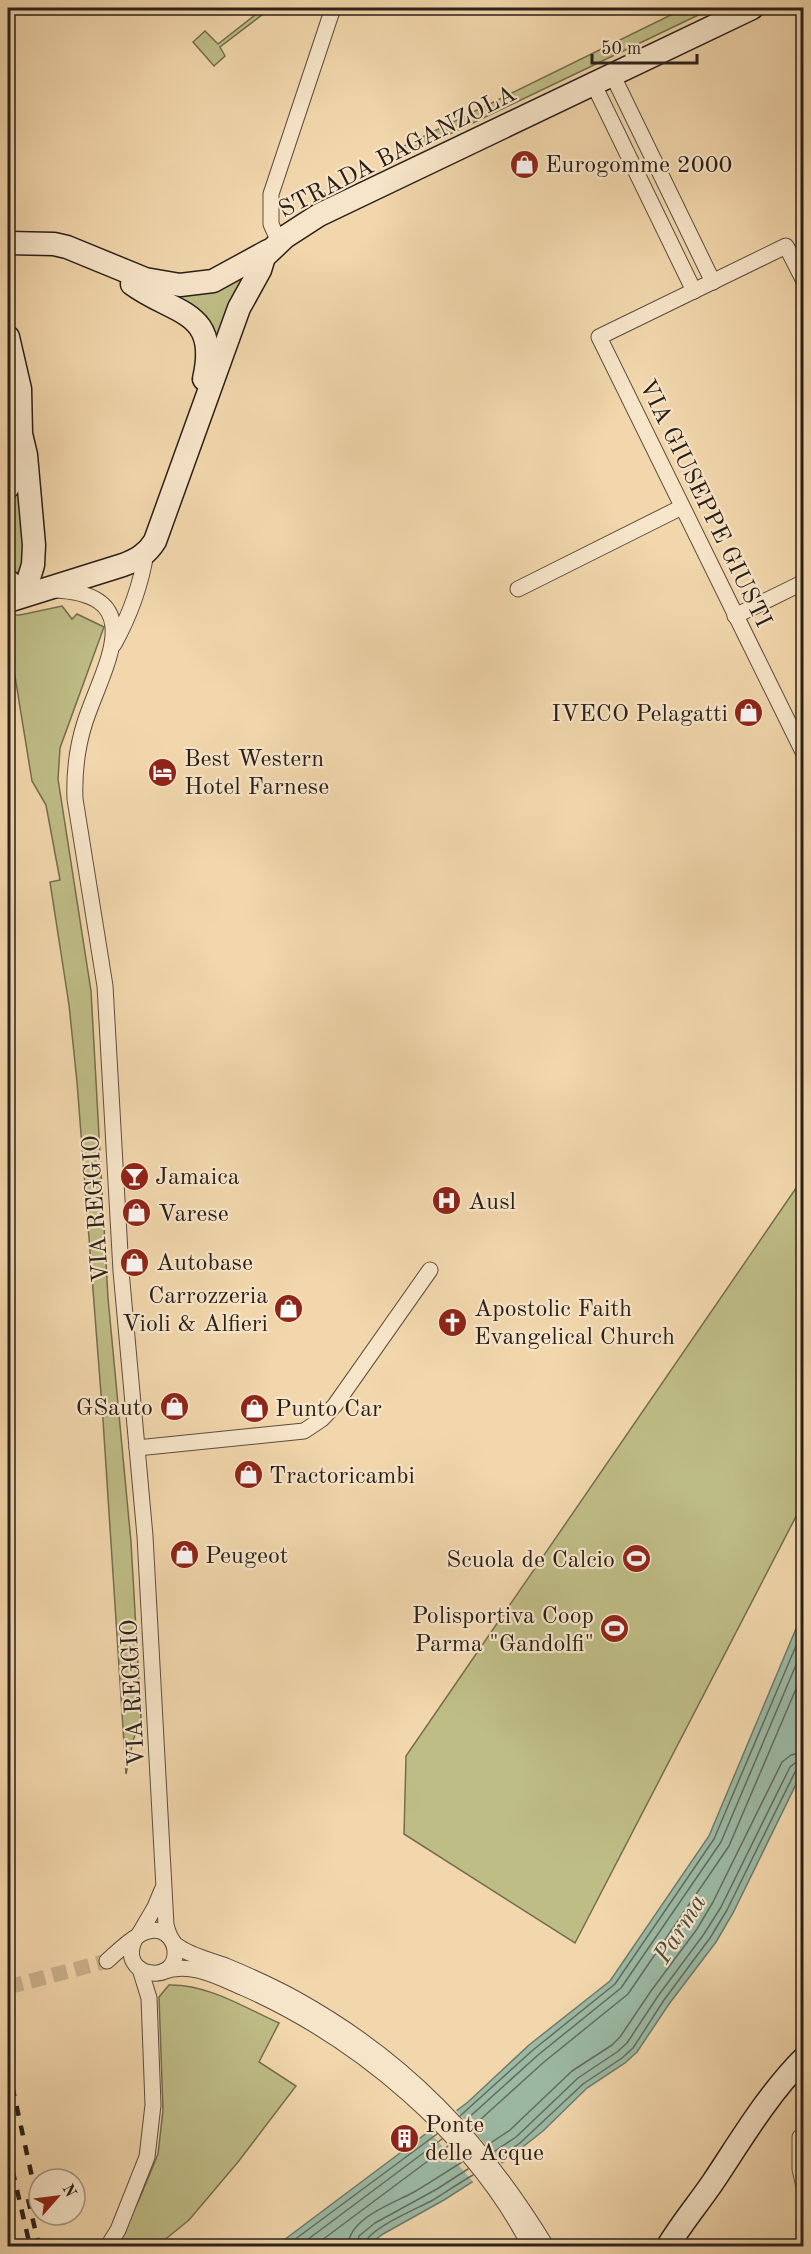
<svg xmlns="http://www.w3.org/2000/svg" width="811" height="2254" font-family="'Old Standard TT',serif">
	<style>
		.green { fill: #bfbd86; stroke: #746e50; stroke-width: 1.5 }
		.water { fill: #9cbaa5; stroke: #6e7c6d; stroke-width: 1.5 }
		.pier { fill: #f2d7ac }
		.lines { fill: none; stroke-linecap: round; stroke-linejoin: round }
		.shore { stroke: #636d5f; stroke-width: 1.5 }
		.street-tunnel { stroke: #cab28f; stroke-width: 15; stroke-dasharray: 15 8; stroke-linecap: butt }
		.street-casing { stroke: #5c4e3e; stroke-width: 17 }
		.secondary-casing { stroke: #2a2019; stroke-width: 25 }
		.street { stroke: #f7e5c9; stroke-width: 15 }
		.secondary { stroke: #f7e5c9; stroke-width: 22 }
		.rail { stroke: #2a2019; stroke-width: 4.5; stroke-dasharray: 10 10; stroke-linecap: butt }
		.labels { text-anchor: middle; stroke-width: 4.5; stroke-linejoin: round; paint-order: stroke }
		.street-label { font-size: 24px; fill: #2a2019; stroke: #f7e5c9 }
		.poi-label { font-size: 24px; fill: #2a2019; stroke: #f7e5c9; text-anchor: start }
		.water-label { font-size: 26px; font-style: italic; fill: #4c4e43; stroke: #f7e5c9 }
	</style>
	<rect width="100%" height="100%" fill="#f2d7ac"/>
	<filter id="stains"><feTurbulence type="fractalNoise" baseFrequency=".00333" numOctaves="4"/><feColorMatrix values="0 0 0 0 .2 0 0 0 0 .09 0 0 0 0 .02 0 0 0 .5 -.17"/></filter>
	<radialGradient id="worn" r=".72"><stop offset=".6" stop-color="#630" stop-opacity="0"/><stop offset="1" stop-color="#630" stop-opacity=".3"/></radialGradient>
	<g class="green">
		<path d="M264,8H271L220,47L225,56L214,66L193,42L205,31L218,44Z"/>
		<path d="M685,8H713L404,156L402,147Z"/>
		<path d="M249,271L215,350L162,292Z"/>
		<path d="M15,489H17L27,557L24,570L13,574L8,570V532Z"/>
		<path d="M62,606L72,619L77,614L104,627L60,748L58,779L91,991L108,1298L131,1542L141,1717L133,1741L126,1774L103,1420L77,1082L69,1005L50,882L60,880L46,805L32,781L12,658L8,659V615H20Z"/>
		<path d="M803,1178V1503L575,1943L404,1834L406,1756Z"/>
		<path d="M169,1985C208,1984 245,2008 279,2023L259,2062L296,2086L238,2162L189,2220L157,2246H116L139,2200L158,2154L163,2110L159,1997Z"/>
	</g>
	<path class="water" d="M803,1612V1770L733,1913L716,1942L669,2004L637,2052L625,2063L587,2088L543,2131L505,2161L444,2200L383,2234L367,2246H276L468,2102L529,2045L610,1981L709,1836Z"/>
	<path class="pier" d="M455,2109L504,2166L475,2184L427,2129Z"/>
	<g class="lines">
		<g class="shore">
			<path d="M460,2116L533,2050L615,1984L714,1839L804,1627"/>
			<path d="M465,2121L538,2055L621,1988L721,1842L804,1646"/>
			<path d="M471,2128L544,2062L628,1994L729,1846L804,1670"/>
			<path d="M486,2146L510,2130L572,2071L612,2045L620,2037L651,1991L697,1929L713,1902L782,1762L791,1755L804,1752"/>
			<path d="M492,2153L516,2137L578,2078L617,2052L627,2043L658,1996L704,1934L721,1907L790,1767L795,1763L804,1761"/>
			<path d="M497,2159L520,2143L583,2084L622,2058L633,2048L664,2000L710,1938L727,1910L795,1772L804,1769"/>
			<path d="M286,2246L437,2134"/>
			<path d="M299,2246L442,2139"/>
			<path d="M314,2246L448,2146"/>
			<path d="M348,2246C349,2218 392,2204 414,2192C430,2183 446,2172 462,2162"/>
			<path d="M357,2246L359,2236L375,2223L437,2189L468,2169"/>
			<path d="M364,2246C366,2229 417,2209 433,2200C446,2192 459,2183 473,2175"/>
		</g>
		<path class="street-tunnel" d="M8,1987L107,1961"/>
		<defs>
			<g id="street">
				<path d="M612,74L713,282"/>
				<path d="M593,83L694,291"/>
				<path d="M279,242L271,224V194L333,8"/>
				<path d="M804,281L786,246L599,337L804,754"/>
				<path d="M518,589L682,507"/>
				<path d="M56,590C151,595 103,667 85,722C77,747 74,773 75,799L105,986L121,1271L145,1536L166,1925C168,1933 170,1939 176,1945C190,1956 210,1960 226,1966C250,1976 274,1987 296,1999C406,2060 482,2141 546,2246"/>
				<path d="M735,616L804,582"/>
				<path d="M114,644C129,617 141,584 146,553"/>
				<path d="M137,1448L304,1431L322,1419L335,1405L430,1270"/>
				<path d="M138,1936L155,1907L162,1890"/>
				<path d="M107,1961C121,1949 147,1920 166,1934C171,1938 174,1943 175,1950C178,1987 116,1977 135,1939"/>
				<path d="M162,1972C191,1961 218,1977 244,1988C359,2039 472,2134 530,2246"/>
				<path d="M800,2137V2169L804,2187"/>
				<path d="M108,2246L118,2230L147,2157L153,2105L149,1998L140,1969"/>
			</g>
			<g id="secondary">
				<path d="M8,243L54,244L67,247L145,279L180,285L213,281L268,251"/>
				<path d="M132,284C174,315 220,309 204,379"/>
				<path d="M8,337L20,389L21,434L26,455L34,545L33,565L24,594"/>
				<path d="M8,487L14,455L19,439"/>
				<path d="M8,581L24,594"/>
				<path d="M8,601L123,565C137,560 147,554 155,541L239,308L260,270L264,257L285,237L319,215L752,8"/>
				<path d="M668,2246C681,2224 698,2204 713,2182C741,2140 768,2094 804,2058"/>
			</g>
		</defs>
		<use href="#street" class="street-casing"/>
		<use href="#secondary" class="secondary-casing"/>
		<use href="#street" class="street"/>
		<use href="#secondary" class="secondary"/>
		<g class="rail">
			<path d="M8,2067L39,2209"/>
			<path d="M8,2151L30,2246"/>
			<path d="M28,2199L39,2246"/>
		</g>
	</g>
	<defs>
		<symbol id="shop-disc" viewBox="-11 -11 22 22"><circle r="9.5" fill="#8f2418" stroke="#f7e5c9"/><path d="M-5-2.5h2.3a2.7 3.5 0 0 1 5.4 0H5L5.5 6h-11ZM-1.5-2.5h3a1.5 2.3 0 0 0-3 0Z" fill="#fff"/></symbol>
		<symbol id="hotel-disc" viewBox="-11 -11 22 22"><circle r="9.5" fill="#8f2418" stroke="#f7e5c9"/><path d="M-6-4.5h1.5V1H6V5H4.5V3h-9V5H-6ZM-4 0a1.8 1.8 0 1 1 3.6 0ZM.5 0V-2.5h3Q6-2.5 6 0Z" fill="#fff"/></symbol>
		<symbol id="bar-disc" viewBox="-11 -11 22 22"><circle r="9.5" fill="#8f2418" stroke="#f7e5c9"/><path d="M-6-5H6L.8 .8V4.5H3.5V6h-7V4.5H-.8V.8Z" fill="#fff"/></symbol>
		<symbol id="hospital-disc" viewBox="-11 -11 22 22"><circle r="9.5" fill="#8f2418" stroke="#f7e5c9"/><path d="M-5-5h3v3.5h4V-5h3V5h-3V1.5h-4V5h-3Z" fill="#fff"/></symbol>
		<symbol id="church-disc" viewBox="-11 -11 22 22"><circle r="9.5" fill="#8f2418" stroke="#f7e5c9"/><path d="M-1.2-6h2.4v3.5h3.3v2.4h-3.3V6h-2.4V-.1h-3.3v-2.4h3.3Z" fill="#fff"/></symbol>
		<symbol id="stadium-disc" viewBox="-11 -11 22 22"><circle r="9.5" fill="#8f2418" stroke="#f7e5c9"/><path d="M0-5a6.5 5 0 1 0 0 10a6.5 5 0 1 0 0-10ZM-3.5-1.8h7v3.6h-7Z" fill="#fff"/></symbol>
		<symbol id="building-disc" viewBox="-11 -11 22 22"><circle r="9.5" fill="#8f2418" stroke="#f7e5c9"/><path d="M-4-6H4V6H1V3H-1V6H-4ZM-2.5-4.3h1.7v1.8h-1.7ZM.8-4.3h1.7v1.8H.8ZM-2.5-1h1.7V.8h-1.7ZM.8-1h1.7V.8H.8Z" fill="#fff"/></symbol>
	</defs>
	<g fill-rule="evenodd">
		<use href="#shop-disc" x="508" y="148" width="33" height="33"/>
		<use href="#shop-disc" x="732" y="696" width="33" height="33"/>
		<use href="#hotel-disc" x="146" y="756" width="33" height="33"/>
		<use href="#bar-disc" x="118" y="1160" width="33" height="33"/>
		<use href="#hospital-disc" x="430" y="1184" width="33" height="33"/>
		<use href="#shop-disc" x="120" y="1196" width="33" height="33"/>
		<use href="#shop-disc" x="118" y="1246" width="33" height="33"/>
		<use href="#shop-disc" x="272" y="1292" width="33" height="33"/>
		<use href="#church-disc" x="436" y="1306" width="33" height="33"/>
		<use href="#shop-disc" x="158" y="1390" width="33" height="33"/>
		<use href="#shop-disc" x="238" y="1392" width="33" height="33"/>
		<use href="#shop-disc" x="232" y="1458" width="33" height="33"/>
		<use href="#shop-disc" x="168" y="1538" width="33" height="33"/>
		<use href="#stadium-disc" x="620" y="1542" width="33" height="33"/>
		<use href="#stadium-disc" x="598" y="1612" width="33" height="33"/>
		<use href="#building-disc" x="388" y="2122" width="33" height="33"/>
	</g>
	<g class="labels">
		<g class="street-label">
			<text transform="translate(397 151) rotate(-27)" y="8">STRADA BAGANZOLA</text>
			<text transform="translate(706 503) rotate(64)" y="8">VIA GIUSEPPE GIUSTI</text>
			<text transform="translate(95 1209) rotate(-94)" y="8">VIA REGGIO</text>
			<text transform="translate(132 1693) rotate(-93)" y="8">VIA REGGIO</text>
		</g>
		<g class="poi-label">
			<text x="545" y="172">Eurogomme 2000</text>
			<text x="728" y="721" text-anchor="end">IVECO Pelagatti</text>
			<text x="184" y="766">Best Western<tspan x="184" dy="28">Hotel Farnese</tspan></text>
			<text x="155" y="1184">Jamaica</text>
			<text x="468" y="1209">Ausl</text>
			<text x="158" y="1221">Varese</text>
			<text x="156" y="1270">Autobase</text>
			<text x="268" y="1303" text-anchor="end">Carrozzeria<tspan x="268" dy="28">Violi &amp; Alfieri</tspan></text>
			<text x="474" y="1316">Apostolic Faith<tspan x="474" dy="28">Evangelical Church</tspan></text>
			<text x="153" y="1415" text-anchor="end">GSauto</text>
			<text x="275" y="1416">Punto Car</text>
			<text x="269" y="1483">Tractoricambi</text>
			<text x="205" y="1563">Peugeot</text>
			<text x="615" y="1567" text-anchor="end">Scuola de Calcio</text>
			<text x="594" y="1623" text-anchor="end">Polisportiva Coop<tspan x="594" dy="28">Parma "Gandolfi"</tspan></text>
			<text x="425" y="2132">Ponte<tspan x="425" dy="28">delle Acque</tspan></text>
		</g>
		<g class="water-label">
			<text transform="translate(679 1928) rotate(-58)" y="9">Parma</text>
		</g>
	</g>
	<rect width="811" height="2254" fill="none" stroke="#f2d7ac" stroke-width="30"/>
	<rect x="9" y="9" width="793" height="2236" fill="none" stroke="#2a2019" stroke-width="3"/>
	<rect x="15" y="15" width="781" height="2224" fill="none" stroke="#2a2019" stroke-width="1.5"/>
	<g transform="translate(57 2197) rotate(62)"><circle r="28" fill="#f7e5c9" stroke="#a59683" stroke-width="1.5"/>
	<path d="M0-4.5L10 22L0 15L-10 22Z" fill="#8f2418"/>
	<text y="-9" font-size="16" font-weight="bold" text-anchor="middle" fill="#2a2019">N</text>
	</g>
	<path d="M592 54v9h105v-9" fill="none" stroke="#2a2019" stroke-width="3"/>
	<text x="601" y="54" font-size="18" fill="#2a2019" stroke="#f7e5c9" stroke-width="4.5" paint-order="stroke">50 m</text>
	<rect width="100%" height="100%" filter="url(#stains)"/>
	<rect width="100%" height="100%" fill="url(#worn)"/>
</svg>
